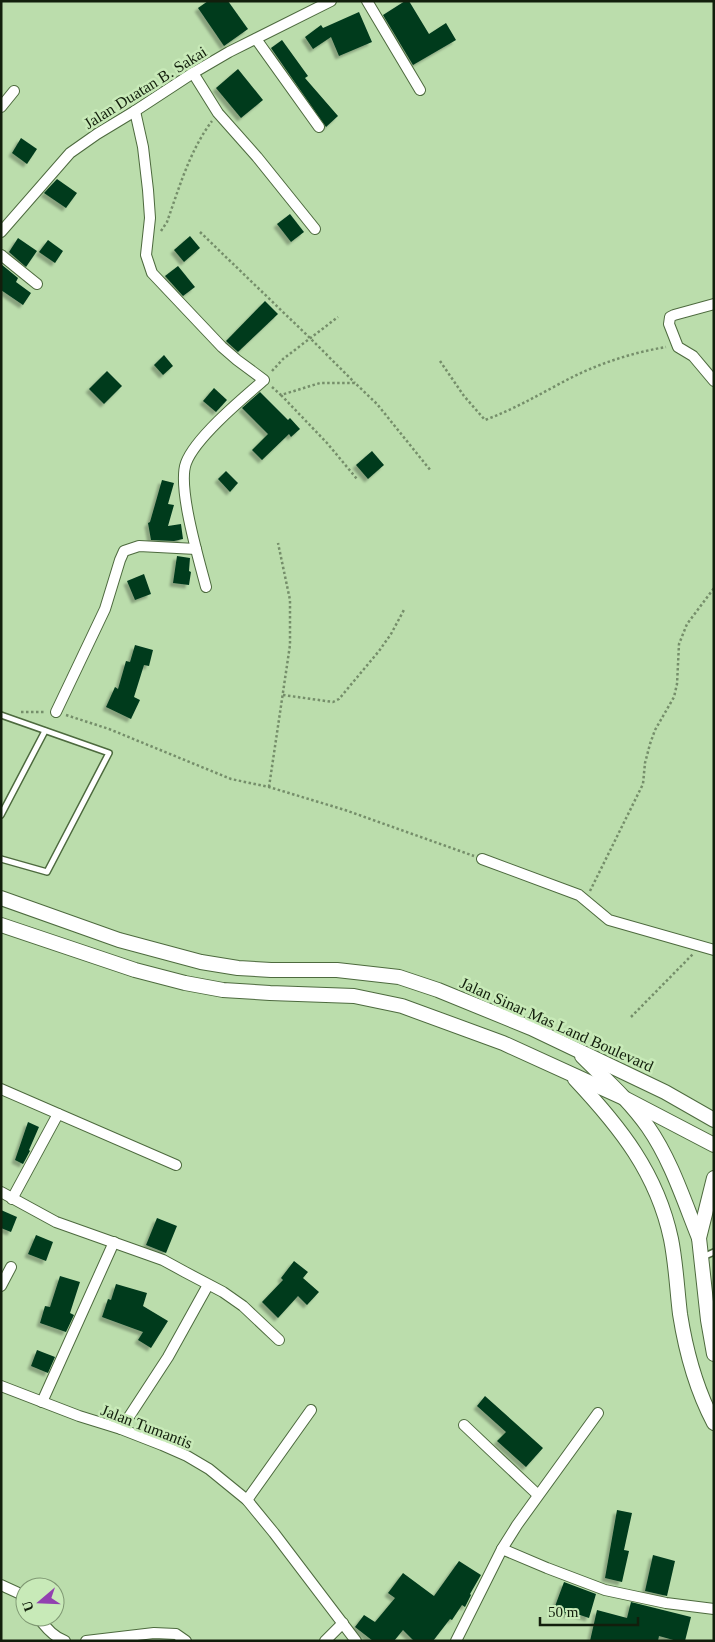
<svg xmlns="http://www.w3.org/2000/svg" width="715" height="1642" font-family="Georgia,serif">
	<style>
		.building { fill: #003a1e; filter: url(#shadow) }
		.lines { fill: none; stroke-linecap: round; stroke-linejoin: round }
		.service-casing { stroke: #4d6a3e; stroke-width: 8 }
		.minor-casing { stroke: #4d6a3e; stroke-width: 12 }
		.tertiary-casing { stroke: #4d6a3e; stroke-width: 16 }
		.path { stroke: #758e6a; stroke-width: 2.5; stroke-dasharray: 2.5 2.5; stroke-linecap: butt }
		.service { stroke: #fff; stroke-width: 5 }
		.minor { stroke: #fff; stroke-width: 10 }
		.tertiary { stroke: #fff; stroke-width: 14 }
		.labels { text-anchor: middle; stroke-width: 5; stroke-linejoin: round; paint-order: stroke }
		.street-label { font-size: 16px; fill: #121e0c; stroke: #c8eab8 }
	</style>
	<defs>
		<filter id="shadow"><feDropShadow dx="-3.5" dy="3.5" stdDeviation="1" flood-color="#0004"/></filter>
	</defs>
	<rect width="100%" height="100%" fill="#bbddac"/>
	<g class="building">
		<path d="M208,1H228L248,29L224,46L198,8Z"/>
		<path d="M405,1H409L429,34L446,23L456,40L413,65L383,15Z"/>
		<path d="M359,12L372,42L339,56L331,37L313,49L305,37L321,25L323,28Z"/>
		<path d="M282,40L308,76L305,78L338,116L326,127L271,48Z"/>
		<path d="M238,69L263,100L241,118L216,88Z"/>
		<path d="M21,138L37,149L27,164L12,153Z"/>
		<path d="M57,179L77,193L66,208L44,193Z"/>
		<path d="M290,214L304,232L291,242L277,224Z"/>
		<path d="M190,236L200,248L184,262L174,250Z"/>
		<path d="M18,238L37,251L26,267L9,252Z"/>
		<path d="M48,240L63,251L55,263L39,252Z"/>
		<path d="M1,264L18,278L16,282L31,293L23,305L1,290Z"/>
		<path d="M178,266L195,287L183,296L165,276Z"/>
		<path d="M265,301L278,314L238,352L226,341Z"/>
		<path d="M164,355L173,366L163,375L154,365Z"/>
		<path d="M107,371L122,386L104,404L89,389Z"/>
		<path d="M214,388L227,400L216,412L203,401Z"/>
		<path d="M260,392L288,420L290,418L300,429L291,437L289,434L262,460L252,450L268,434L242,408Z"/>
		<path d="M372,451L384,465L368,479L356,465Z"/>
		<path d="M226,471L238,483L230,492L218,479Z"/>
		<path d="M162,480L174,483L168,504L174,505L168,526L181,524L183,539L174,541L151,540L148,523L150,522Z"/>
		<path d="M177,556L190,558L189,571L191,572L189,585L173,583Z"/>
		<path d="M144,574L151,594L135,600L127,581Z"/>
		<path d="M135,645L153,650L149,666L144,665L134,697L140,700L131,719L106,707L115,687L118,689L126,661L130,662Z"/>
		<path d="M28,1122L39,1127L29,1150L30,1151L23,1164L15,1160Z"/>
		<path d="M1,1210L17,1217L11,1232L1,1228Z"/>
		<path d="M157,1218L177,1226L166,1253L146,1245Z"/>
		<path d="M36,1235L53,1242L46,1261L28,1254Z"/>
		<path d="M294,1261L308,1272L303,1278L319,1292L307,1305L298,1296L278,1318L262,1302L283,1280L281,1278Z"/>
		<path d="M60,1276L80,1282L70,1313L74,1315L66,1332L40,1323L45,1306L50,1307Z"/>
		<path d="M116,1284L147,1293L143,1306L168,1321L151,1348L138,1340L143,1332L102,1317L108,1299L111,1300Z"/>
		<path d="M37,1350L55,1357L48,1373L31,1366Z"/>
		<path d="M485,1396L543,1448L526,1467L497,1441L506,1432L477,1406Z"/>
		<path d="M617,1510L632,1513L624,1550L629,1551L622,1582L605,1578Z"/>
		<path d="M653,1555L675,1561L667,1596L645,1591Z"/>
		<path d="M459,1561L481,1575L470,1594L471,1595L465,1607L462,1605L452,1620L450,1619L433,1641H414L403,1630L394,1641H373L355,1627L364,1615L375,1622L395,1598L388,1593L403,1573L434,1596Z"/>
		<path d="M564,1582L596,1594L589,1618L571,1612L570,1615L554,1609Z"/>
		<path d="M631,1602L691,1617L685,1641H677L659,1636L658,1641H590L597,1610L627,1618Z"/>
	</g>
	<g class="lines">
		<defs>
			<g id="service">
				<path d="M1,715L109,753L47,872L1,859"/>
				<path d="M1,815L45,731"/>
				<path d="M703,1257L714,1252"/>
			</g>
			<g id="minor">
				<path d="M367,1L420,90"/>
				<path d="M256,39L319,127"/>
				<path d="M193,73L218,113L257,157L315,229"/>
				<path d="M1,107L14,91"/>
				<path d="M135,111L143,147L148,190L150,218L146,255L152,273L222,347L237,360L264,380C243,398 195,438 186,463C177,487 199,560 206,587"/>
				<path d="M1,232L70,153L97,134L135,111L193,73L229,52L331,1"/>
				<path d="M1,255L37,284"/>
				<path d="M714,304L674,315L670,317L669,324L678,347L693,356L714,381"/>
				<path d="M56,712L105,609L120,560L124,551L139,546L196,549"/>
				<path d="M482,859L579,895L609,920L714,950"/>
				<path d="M1,1089L176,1165"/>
				<path d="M1,1192L56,1222L163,1260L185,1272L223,1292L243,1306L279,1340"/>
				<path d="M12,1199L58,1114"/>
				<path d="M1,1286L11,1267"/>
				<path d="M1,1386L79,1416L121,1429L162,1445L187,1456L209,1469L247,1500L274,1533L356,1641"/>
				<path d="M42,1402L114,1242"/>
				<path d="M464,1425L538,1495"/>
				<path d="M121,1429L168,1357L208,1285"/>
				<path d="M247,1500L311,1410"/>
				<path d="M502,1549L517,1525L598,1413"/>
				<path d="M1,1585L25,1596"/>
				<path d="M38,1617C45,1627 54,1637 65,1641"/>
				<path d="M86,1641L154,1633L176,1634L186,1641"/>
				<path d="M325,1641L343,1623"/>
				<path d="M456,1641L502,1549L547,1568L605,1590L666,1603L714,1609"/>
			</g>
			<g id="tertiary">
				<path d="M1,898L119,940L201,962L238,968L271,970H337L399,977L438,990L531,1028L665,1092L714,1120"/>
				<path d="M1,925L135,970L185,983L223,990L270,993L354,996L402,1006L503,1043L626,1099L714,1145"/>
				<path d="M582,1056C605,1079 629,1100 648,1127C671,1160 684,1201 699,1238"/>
				<path d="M575,1079C620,1127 657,1173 671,1239C676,1264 677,1289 680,1314C686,1352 696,1389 714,1423"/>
				<path d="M714,1178L699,1238L708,1320L714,1354"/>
			</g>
		</defs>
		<use href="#service" class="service-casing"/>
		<use href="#minor" class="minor-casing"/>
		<use href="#tertiary" class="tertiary-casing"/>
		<g class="path">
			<path d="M161,231L167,222C179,188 190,150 212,121"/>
			<path d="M200,232L311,339L355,383"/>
			<path d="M440,361L464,396L485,420C512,410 535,397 561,383C594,365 630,353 666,347"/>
			<path d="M272,371L283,359L338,317"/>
			<path d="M272,387L281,395L320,383H355L377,404L431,471"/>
			<path d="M281,395L327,443L357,479"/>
			<path d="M283,695L333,702L339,699L379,651L391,634L405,608"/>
			<path d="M21,712H46"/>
			<path d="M66,715L109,729L231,779L269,787L345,810L474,856"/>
			<path d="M269,787L290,645V600L278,543"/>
			<path d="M590,891L643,784L645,763L650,744L655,730L674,697L677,684L679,644L687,624L714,588"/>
			<path d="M631,1017L693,954"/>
		</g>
		<use href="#service" class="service"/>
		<use href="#minor" class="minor"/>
		<use href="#tertiary" class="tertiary"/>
	</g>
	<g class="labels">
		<g class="street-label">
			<text transform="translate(145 87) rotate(-32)" y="6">Jalan Duatan B. Sakai</text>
			<text transform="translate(557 1024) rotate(24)" y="6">Jalan Sinar Mas Land Boulevard</text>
			<text transform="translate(147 1426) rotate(21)" y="6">Jalan Tumantis</text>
		</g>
	</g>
	<rect width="715" height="1642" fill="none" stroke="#121e0c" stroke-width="5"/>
	<g transform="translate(40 1602) rotate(251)"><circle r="24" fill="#c8eab8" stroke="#7f9873"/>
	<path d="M0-4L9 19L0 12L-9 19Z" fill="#9241b0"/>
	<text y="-8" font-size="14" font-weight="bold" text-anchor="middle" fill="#121e0c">U</text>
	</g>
	<path d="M540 1617v8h98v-8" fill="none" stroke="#121e0c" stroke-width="2.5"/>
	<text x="548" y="1617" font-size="15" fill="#121e0c" stroke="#c8eab8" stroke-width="4" paint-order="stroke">50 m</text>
</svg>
